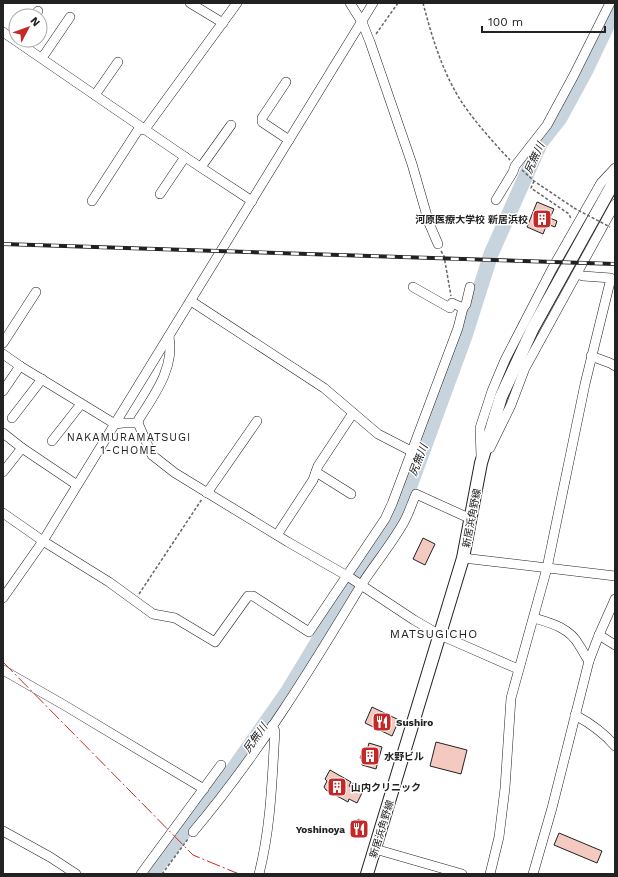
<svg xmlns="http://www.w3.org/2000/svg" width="618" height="877" font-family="'Work Sans','Noto Sans JP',sans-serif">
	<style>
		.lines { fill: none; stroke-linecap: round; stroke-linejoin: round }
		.river { stroke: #c7d3dd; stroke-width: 15 }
		.building { fill: #f3c9c0; stroke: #222 }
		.minor-casing { stroke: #222; stroke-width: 10 }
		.major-casing { stroke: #222; stroke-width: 14 }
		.path { stroke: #646464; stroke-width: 1.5; stroke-dasharray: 3 2; stroke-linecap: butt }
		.minor { stroke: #fff; stroke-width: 9 }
		.major { stroke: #fff; stroke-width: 12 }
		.rail-casing { stroke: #222; stroke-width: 4 }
		.rail { stroke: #fff; stroke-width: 2.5; stroke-dasharray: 8; stroke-linecap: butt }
		.path-bridge { stroke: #646464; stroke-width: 1.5; stroke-dasharray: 3 2; stroke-linecap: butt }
		.power { stroke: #c62828; stroke-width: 1; stroke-dasharray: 14 3 2 3; stroke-linecap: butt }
		.labels { text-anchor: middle; stroke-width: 3; stroke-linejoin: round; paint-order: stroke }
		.poi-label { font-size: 10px; font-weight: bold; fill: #222; stroke: #fff; text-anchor: start }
		.street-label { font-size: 10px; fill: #222; stroke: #fff }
		.water-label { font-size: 11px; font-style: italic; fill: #222; stroke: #fff }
		.neighbourhood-label { font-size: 11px; letter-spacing: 1px; fill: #222; stroke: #fff }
		.quarter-label { font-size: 12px; letter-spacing: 1px; fill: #222; stroke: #fff }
	</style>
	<rect width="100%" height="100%" fill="#fff"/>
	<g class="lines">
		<path class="river" d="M151,874L234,768L288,691L343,600L397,518L410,486L465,336L491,254L541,142L560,118L585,72L615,9"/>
	</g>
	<g class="building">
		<path d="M537,202L554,209L550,218L557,221L555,227L547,224L543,234L527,227Z"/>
		<path d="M423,538L435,544L425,565L413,559Z"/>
		<path d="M372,707L399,720L392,736L365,723Z"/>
		<path d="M436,742L467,750L461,774L430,766Z"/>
		<path d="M369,743L382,747L376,769L362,765L364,759L360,758L362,753L366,754Z"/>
		<path d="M330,770L351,782L349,786L351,787L353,783L364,789L357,803L349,799L348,802L326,790L324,787L327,781L325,779Z"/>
		<path d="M358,819L367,824L359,838L351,833Z"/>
		<path d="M559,833L602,851L597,863L554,845Z"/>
	</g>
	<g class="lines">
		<defs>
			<g id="minor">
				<path d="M190,3L223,23"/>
				<path d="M350,3L362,22L370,42L412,164L429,223L438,244"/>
				<path d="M35,16L38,11"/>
				<path d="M3,32L185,157L252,201"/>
				<path d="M42,58L70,17"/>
				<path d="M286,82L262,118V122L289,140"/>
				<path d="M95,95L118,62"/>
				<path d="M201,167L231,125"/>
				<path d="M160,194L185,157"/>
				<path d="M496,200L513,172L515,166L547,125L574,75L610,3"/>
				<path d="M92,201L138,130L145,129L237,3"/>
				<path d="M191,301L324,388L378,434L411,451"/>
				<path d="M463,308L466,304L470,287"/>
				<path d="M3,343L36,292"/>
				<path d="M3,354L20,366L115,424L123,423H138L152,455L175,473L288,542L349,577L414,620L440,635L518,669"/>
				<path d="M591,356L610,363L615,366"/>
				<path d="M3,391L20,366"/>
				<path d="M12,418L42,379"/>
				<path d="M138,423L139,419C155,394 175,367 169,336"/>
				<path d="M3,433L22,448L77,485"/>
				<path d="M52,441L81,404"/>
				<path d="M490,448L511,405L525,368L615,204"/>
				<path d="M481,456L480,428L492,391L505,360L552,269L601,183L615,168"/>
				<path d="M3,472L22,448"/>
				<path d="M316,472L351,494"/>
				<path d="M207,493L257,421"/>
				<path d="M3,513L43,541L109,582L153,614L175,618L215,642L248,596H253L309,632L385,519L392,504L458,328L463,308L452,303L450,308L413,287"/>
				<path d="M277,535L313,480L318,466L353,413"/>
				<path d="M463,558L615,576"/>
				<path d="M3,598L43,541L373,3"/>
				<path d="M534,618C551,623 570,628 579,645C583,651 585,656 589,661"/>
				<path d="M599,635L615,645"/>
				<path d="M3,670L64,705L204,789"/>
				<path d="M575,715C590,723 604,733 615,746"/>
				<path d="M3,831L50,857L76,874"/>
				<path d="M193,832C257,756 309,672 360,587C374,565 391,545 404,522C409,513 412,503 416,494L471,519"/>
				<path d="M375,849L462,874"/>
				<path d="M141,874L221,765"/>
				<path d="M259,874C271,827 272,779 275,731L272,726"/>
				<path d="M490,874L499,837L505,788L511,698L547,568L585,384L611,278L583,276L577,274"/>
				<path d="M533,874L552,808L589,661L599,635L615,599"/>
			</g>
			<path id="major" d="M367,874L463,558L481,463L501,397L533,328L615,180"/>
		</defs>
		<use href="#minor" class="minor-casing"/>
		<use href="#major" class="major-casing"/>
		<g class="path">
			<path d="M423,3C432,37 442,71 461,101C475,122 492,141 510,160"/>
			<path d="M376,34L398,3"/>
			<path d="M522,170L534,181L574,208"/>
			<path d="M534,181L531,188L569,214L571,219"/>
			<path d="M441,251L444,256L451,296"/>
			<path d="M139,594L202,499"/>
			<path d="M162,874L188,839"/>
		</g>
		<use href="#minor" class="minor"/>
		<use href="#major" class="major"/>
		<defs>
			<path id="rail" d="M3,244L615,264"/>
		</defs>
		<use href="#rail" class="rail-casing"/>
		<use href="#rail" class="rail"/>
		<path class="path-bridge" d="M574,208L610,227"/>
		<path class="power" d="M3,662L193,855L239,874"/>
	</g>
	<defs>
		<symbol id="building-square" viewBox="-11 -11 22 22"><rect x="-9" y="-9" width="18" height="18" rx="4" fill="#c62828" stroke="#fff"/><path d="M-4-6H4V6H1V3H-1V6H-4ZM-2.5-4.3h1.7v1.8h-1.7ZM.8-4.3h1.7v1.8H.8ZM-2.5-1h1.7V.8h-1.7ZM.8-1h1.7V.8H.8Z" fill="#fff"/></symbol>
		<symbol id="restaurant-square" viewBox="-11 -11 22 22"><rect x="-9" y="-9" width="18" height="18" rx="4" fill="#c62828" stroke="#fff"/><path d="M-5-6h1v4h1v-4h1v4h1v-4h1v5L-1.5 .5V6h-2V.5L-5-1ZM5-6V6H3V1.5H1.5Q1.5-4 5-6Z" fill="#fff"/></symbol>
	</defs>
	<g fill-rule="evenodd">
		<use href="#building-square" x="531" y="208" width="22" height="22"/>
		<use href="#restaurant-square" x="371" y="711" width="22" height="22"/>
		<use href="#building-square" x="359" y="745" width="22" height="22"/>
		<use href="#building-square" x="326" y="776" width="22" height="22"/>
		<use href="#restaurant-square" x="348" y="818" width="22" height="22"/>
	</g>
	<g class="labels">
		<g class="poi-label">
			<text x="528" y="223" text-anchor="end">河原医療大学校 新居浜校</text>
			<text x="396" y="726">Sushiro</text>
			<text x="384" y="760">水野ビル</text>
			<text x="351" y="791">山内クリニック</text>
			<text x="345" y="833" text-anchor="end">Yoshinoya</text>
		</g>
		<g class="street-label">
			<text transform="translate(471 518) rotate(-79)" y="4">新居浜角野線</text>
			<text transform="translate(381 829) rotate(-73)" y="4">新居浜角野線</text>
		</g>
		<g class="water-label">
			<text transform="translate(534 158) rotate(-65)" y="4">尻無川</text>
			<text transform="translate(418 460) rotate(-69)" y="4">尻無川</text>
			<text transform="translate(255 738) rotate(-55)" y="4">尻無川</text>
		</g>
		<g class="neighbourhood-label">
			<text x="129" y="441">NAKAMURAMATSUGI<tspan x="129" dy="13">1-CHOME</tspan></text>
		</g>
		<g class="quarter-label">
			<text x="434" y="638">MATSUGICHO</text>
		</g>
	</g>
	<rect width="618" height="877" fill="none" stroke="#222222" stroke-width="8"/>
	<g transform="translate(28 28) rotate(49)"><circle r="19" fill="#ffffff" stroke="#a7a7a7"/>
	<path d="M0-3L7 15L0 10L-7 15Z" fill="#c62828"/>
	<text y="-6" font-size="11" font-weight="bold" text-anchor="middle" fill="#222222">N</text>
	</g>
	<path d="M482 26v6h123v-6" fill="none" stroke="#222222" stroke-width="2"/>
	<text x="488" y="26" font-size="12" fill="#222222" stroke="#ffffff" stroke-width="3" paint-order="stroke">100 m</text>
</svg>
